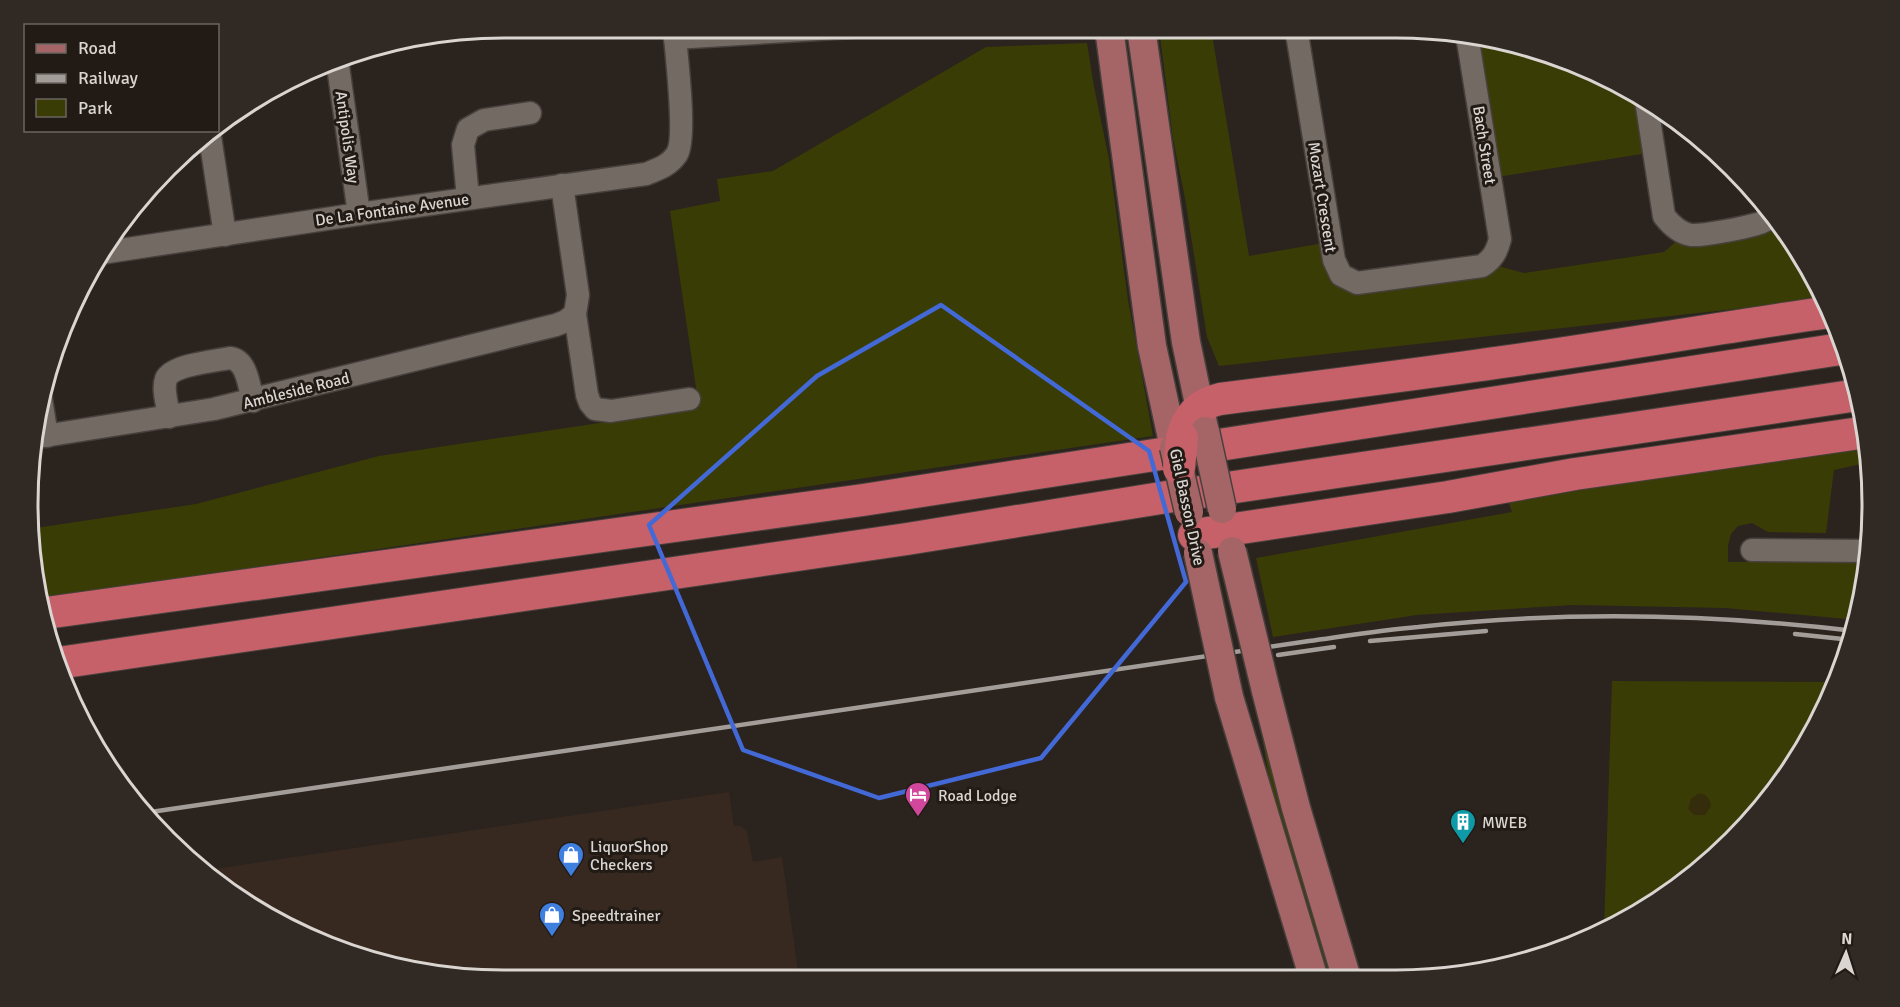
<svg xmlns="http://www.w3.org/2000/svg" width="1900" height="1007" font-family="Signika,sans-serif">
	<style>
		.built { fill: #372920 }
		.green { fill: #3a3c06 }
		.sand { fill: #342c0b }
		.lines { fill: none; stroke-linecap: round; stroke-linejoin: round }
		.minor-casing { stroke: #47403c; stroke-width: 25 }
		.major-casing { stroke: #47403c; stroke-width: 31 }
		.highway-casing { stroke: #47403c; stroke-width: 34 }
		.minor { stroke: #736a63; stroke-width: 22 }
		.major { stroke: #a56567; stroke-width: 28 }
		.highway { stroke: #c6616a; stroke-width: 32 }
		.rail { stroke: #a39d99; stroke-width: 4.5 }
		.major-bridge-casing { stroke: #47403c; stroke-width: 31; stroke-linecap: butt }
		.highway-bridge-casing { stroke: #47403c; stroke-width: 34; stroke-linecap: butt }
		.major-bridge { stroke: #a56567; stroke-width: 28 }
		.highway-bridge { stroke: #c6616a; stroke-width: 32 }
		.marked { fill: none; stroke: #4369d7; stroke-width: 4.5; stroke-linejoin: round }
		.labels { text-anchor: middle; stroke-width: 6; stroke-linejoin: round; paint-order: stroke }
		.street-label { font-size: 16px; fill: #dad5d1; stroke: #211a15 }
		.poi-label { font-size: 16px; fill: #dad5d1; stroke: #211a15; text-anchor: start }
		.rim { fill: none; stroke: #dad5d1; stroke-width: 3 }
	</style>
	<rect width="100%" height="100%" fill="#2b231e"/>
	<path class="built" d="M729,792L734,826H741L747,831L753,862L782,857L799,978L473,979L381,964L292,931L208,870Z"/>
	<g class="green">
		<path d="M1159,28H1211L1249,256L1324,243L1335,276L1494,265L1524,273L1664,252L1679,239L1776,219L1809,266L1825,299L1219,366L1207,337L1185,198L1173,139Z"/>
		<path d="M1474,36L1520,43L1608,76L1638,95L1648,153L1497,177Z"/>
		<path d="M1087,43L1094,87L1109,159L1128,300L1153,436L43,598L28,535L29,529L196,504L379,456L699,408L670,211L720,201L717,179L773,171L986,47Z"/>
		<path d="M1869,442L1870,462L1834,470L1826,533L1768,532L1752,523L1738,526L1731,534L1728,545V562H1867L1858,620L1725,608L1572,605L1417,615L1273,637L1256,558L1512,512L1509,503L1681,472Z"/>
		<path d="M1612,681L1836,682L1824,715L1755,817L1662,899L1604,930Z"/>
		<path d="M1256,694L1333,976H1322L1275,814L1263,742L1252,695Z"/>
	</g>
	<path class="sand" d="M1698,794C1706,793 1709,798 1711,806L1705,815H1694L1688,809L1691,799Z"/>
	<g class="lines">
		<defs>
			<g id="minor">
				<path d="M1296,28L1334,260L1341,275L1357,283L1482,266C1493,259 1497,251 1500,239L1467,35"/>
				<path d="M675,38L852,27"/>
				<path d="M337,59L359,214"/>
				<path d="M1646,100L1664,216C1671,225 1679,233 1691,235C1702,236 1744,228 1757,224C1763,223 1768,219 1773,214"/>
				<path d="M209,130L225,235"/>
				<path d="M562,185L578,295L575,314L587,395L590,403L595,409L611,411L689,399"/>
				<path d="M468,198L463,145L468,129L484,120L530,113"/>
				<path d="M101,253L359,214L646,174C658,169 669,166 677,154C687,137 676,52 674,27"/>
				<path d="M41,399L47,436"/>
				<path d="M169,417C168,406 162,390 166,379C172,365 215,361 230,358C247,360 249,386 253,401"/>
				<path d="M38,437L214,409L556,325L566,321L575,314"/>
				<path d="M1752,550L1869,551"/>
			</g>
			<g id="major">
				<path d="M1109,28L1152,346L1172,438"/>
				<path d="M1141,28L1186,342L1204,428"/>
				<path d="M1266,691L1296,808L1346,976"/>
				<path d="M1229,697L1313,976"/>
			</g>
			<g id="highway">
				<path d="M1182,438C1187,417 1198,404 1220,399C1324,386 1427,373 1530,358C1630,344 1730,326 1830,312"/>
				<path d="M1194,535L1448,497L1575,474L1867,432"/>
				<path d="M46,613L863,500L1847,348"/>
				<path d="M58,663L907,539L1167,497L1858,395"/>
			</g>
		</defs>
		<use href="#minor" class="minor-casing"/>
		<use href="#major" class="major-casing"/>
		<use href="#highway" class="highway-casing"/>
		<use href="#minor" class="minor"/>
		<use href="#major" class="major"/>
		<use href="#highway" class="highway"/>
		<g class="rail">
			<path d="M1795,634L1852,640"/>
			<path d="M1370,641L1486,631"/>
			<path d="M1278,655L1334,647"/>
			<path d="M144,813L1309,641C1345,636 1382,630 1418,627C1562,611 1712,614 1855,631"/>
		</g>
		<defs>
			<g id="major-bridge">
				<path d="M1205,431L1222,509"/>
				<path d="M1174,447L1189,512"/>
				<path d="M1232,551L1266,691"/>
				<path d="M1198,553L1229,697"/>
			</g>
			<path id="highway-bridge" d="M1179,468L1182,438"/>
		</defs>
		<use href="#major-bridge" class="major-bridge-casing"/>
		<use href="#highway-bridge" class="highway-bridge-casing"/>
		<use href="#major-bridge" class="major-bridge"/>
		<use href="#highway-bridge" class="highway-bridge"/>
	</g>
	<path class="marked" d="M941,305L1149,451L1186,582L1041,758L879,798L743,750L649,525L817,376Z"/>
	<defs>
		<symbol id="hotel-pin" viewBox="-11 -11 22 30"><path d="M0 17L-7.5 6A9.5 9.5 0 1 1 7.5 6Z" fill="#d1479c" stroke="#211a15"/><path d="M-6-4.5h1.5V1H6V5H4.5V3h-9V5H-6ZM-4 0a1.8 1.8 0 1 1 3.6 0ZM.5 0V-2.5h3Q6-2.5 6 0Z" fill="#fff"/></symbol>
		<symbol id="building-pin" viewBox="-11 -11 22 30"><path d="M0 17L-7.5 6A9.5 9.5 0 1 1 7.5 6Z" fill="#0f9aa8" stroke="#211a15"/><path d="M-4-6H4V6H1V3H-1V6H-4ZM-2.5-4.3h1.7v1.8h-1.7ZM.8-4.3h1.7v1.8H.8ZM-2.5-1h1.7V.8h-1.7ZM.8-1h1.7V.8H.8Z" fill="#fff"/></symbol>
		<symbol id="shop-pin" viewBox="-11 -11 22 30"><path d="M0 17L-7.5 6A9.5 9.5 0 1 1 7.5 6Z" fill="#3f7fe0" stroke="#211a15"/><path d="M-5-2.5h2.3a2.7 3.5 0 0 1 5.4 0H5L5.5 6h-11ZM-1.5-2.5h3a1.5 2.3 0 0 0-3 0Z" fill="#fff"/></symbol>
	</defs>
	<g fill-rule="evenodd">
		<use href="#hotel-pin" x="903" y="780" width="30" height="40"/>
		<use href="#building-pin" x="1448" y="807" width="30" height="40"/>
		<use href="#shop-pin" x="556" y="840" width="30" height="40"/>
		<use href="#shop-pin" x="537" y="900" width="30" height="40"/>
	</g>
	<g class="labels">
		<g class="street-label">
			<text transform="translate(348 137) rotate(82)" y="6">Antipolis Way</text>
			<text transform="translate(1485 145) rotate(81)" y="6">Bach Street</text>
			<text transform="translate(1323 197) rotate(81)" y="6">Mozart Crescent</text>
			<text transform="translate(392 209) rotate(-8)" y="6">De La Fontaine Avenue</text>
			<text transform="translate(296 390) rotate(-14)" y="6">Ambleside Road</text>
			<text transform="translate(1188 507) rotate(78)" y="6">Giel Basson Drive</text>
		</g>
		<g class="poi-label">
			<text x="938" y="801">Road Lodge</text>
			<text x="1482" y="828">MWEB</text>
			<text x="590" y="852">LiquorShop<tspan x="590" dy="18">Checkers</tspan></text>
			<text x="572" y="921">Speedtrainer</text>
		</g>
	</g>
	<path d="M0 0H1900V1007H0ZM504 38H1396A466 466 0 0 1 1862 504V504A466 466 0 0 1 1396 970H504A466 466 0 0 1 38 504V504A466 466 0 0 1 504 38Z" fill="#302924" fill-rule="evenodd"/>
	<path class="rim" d="M504 38H1396A466 466 0 0 1 1862 504V504A466 466 0 0 1 1396 970H504A466 466 0 0 1 38 504V504A466 466 0 0 1 504 38Z"/>
	<rect x="24" y="24" width="195" height="108" fill="#211a15" stroke="#6b6560" stroke-width="1.5"/>
	<rect x="36" y="44" width="30" height="9" fill="#a56567" stroke="#6b6560" stroke-width="1.5"/>
	<text x="78" y="54" font-size="18" fill="#dad5d1">Road</text>
	<rect x="36" y="74" width="30" height="9" fill="#a39d99" stroke="#6b6560" stroke-width="1.5"/>
	<text x="78" y="84" font-size="18" fill="#dad5d1">Railway</text>
	<rect x="36" y="99" width="30" height="18" fill="#3a3c06" stroke="#6b6560" stroke-width="1.5"/>
	<text x="78" y="114" font-size="18" fill="#dad5d1">Park</text>
	<g transform="translate(1846 953) rotate(3)" stroke="#211a15" stroke-width="4.5" paint-order="stroke">
	<path d="M0-4.5L10 22L0 15L-10 22Z" fill="#dad5d1"/>
	<text y="-9" font-size="16" font-weight="bold" text-anchor="middle" fill="#dad5d1">N</text>
	</g>
</svg>
